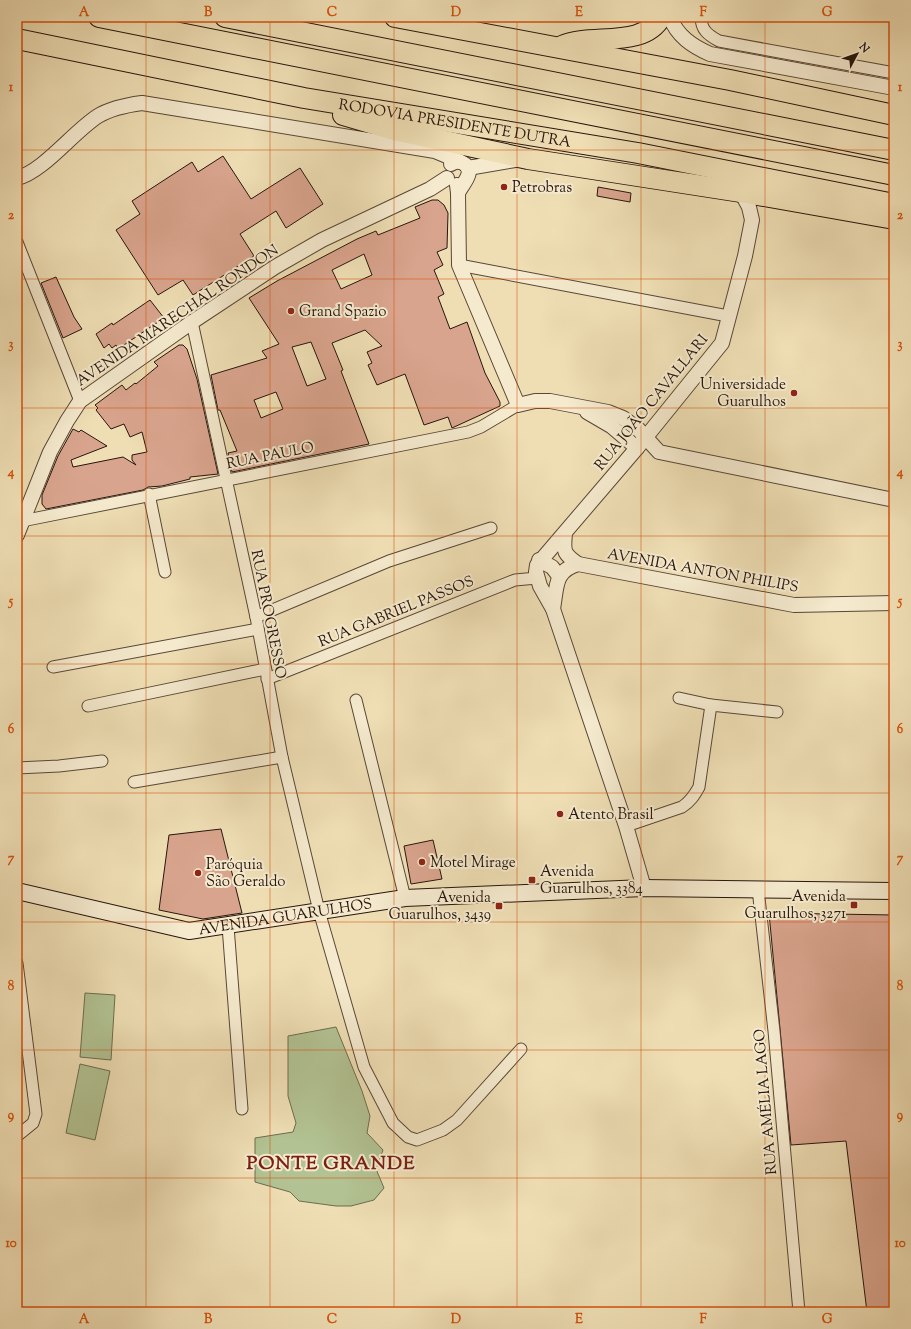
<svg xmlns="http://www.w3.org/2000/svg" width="911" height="1329" font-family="'Sorts Mill Goudy',serif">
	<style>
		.green { fill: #b2c292; stroke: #6c6c50 }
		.building { fill: #d9a48d; stroke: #27150d; fill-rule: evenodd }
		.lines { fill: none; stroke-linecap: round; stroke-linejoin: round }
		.minor-casing { stroke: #594737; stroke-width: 13 }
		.tertiary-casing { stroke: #594737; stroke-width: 16 }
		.secondary-casing { stroke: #27150d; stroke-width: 18 }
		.motorway-casing { stroke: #27150d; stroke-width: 22 }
		.minor { stroke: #f5eace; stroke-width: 11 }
		.tertiary { stroke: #f5eace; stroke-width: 14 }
		.secondary { stroke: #f5eace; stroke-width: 16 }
		.motorway { stroke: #efdeb4; stroke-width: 20 }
		.grid { fill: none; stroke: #d5520c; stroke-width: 1; stroke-opacity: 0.55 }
		.poi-dot { fill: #8f2418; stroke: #f5eace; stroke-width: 1.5 }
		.labels { text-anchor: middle; stroke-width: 4; stroke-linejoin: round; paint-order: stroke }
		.street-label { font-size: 15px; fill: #27150d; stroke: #f5eace }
		.poi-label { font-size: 15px; fill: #27150d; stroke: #f5eace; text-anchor: start }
		.district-label { font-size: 19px; font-weight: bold; letter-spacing: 1px; fill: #7a1f14; stroke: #f5eace }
		.neatline { fill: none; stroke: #d5520c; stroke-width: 1.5 }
		.grid-label { font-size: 13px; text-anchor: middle; font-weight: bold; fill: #d5520c }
	</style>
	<rect width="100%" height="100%" fill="#efdeb4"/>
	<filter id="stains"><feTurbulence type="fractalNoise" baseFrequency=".005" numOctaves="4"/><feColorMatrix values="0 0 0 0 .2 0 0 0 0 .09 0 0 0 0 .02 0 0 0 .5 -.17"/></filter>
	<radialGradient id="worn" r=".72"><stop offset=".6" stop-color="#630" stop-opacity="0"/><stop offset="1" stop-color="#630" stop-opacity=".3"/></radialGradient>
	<g class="green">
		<path d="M85,993L115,995L111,1060L80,1057Z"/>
		<path d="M336,1027L362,1091L370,1116L367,1133L383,1150L376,1169L384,1188L374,1200L351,1206H336L299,1201L290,1192L255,1182V1138L293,1132L296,1123L288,1096V1036Z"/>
		<path d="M80,1064L110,1071L95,1140L66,1133Z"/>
	</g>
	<g class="building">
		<path d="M223,156L251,199L300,168L323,204L286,228L276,211L240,234L254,256L193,295L183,280L158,295L116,230L140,214L132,201L192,162L198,172Z"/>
		<path d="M598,187L631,193L630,202L597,196Z"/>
		<path d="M432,200H438L444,205L448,213L447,248L437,252L443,265L434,270L444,294L438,297L450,329L467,322L485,373L500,402V406L452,428L448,417L424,425L405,374L377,385L368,365L372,363L367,352L382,346L365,330L332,343L343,370L341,371L369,444L232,472L228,453L237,451L220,410H218L211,375L267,358L262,351L279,344L249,298L277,281L357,239L376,231L378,235L420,218L415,207ZM364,254L372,275L341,289L332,270ZM311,342L326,379L307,386L292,347ZM276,392L283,409L261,418L254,400Z"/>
		<path d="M56,277L74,317L82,329L63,338L41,283Z"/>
		<path d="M150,300L164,318L118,349L116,345L112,348L109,344L104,348L96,334L112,323L113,325Z"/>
		<path d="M179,345H183L187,349L197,379L218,474L190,477V479L162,486L148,487L143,490L46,509L42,504V495L58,456L73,429L79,432L81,430L107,446L71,460L73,467L123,457L136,465L132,460V455L147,452L142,432L130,437L124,424L111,429L96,410L98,408L95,405L122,385L126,390L135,383L136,384L158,366L154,362Z"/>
		<path d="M221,829L242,913L203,919L159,910L169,835Z"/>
		<path d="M433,840L442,879L411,884L404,846Z"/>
		<path d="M769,913L894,915V1312H867L846,1141L791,1145Z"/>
	</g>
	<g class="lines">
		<defs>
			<g id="minor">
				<path d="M701,17C701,30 708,35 719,41L894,73"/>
				<path d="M17,242L80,401"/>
				<path d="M459,265L728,316"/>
				<path d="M192,322L256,617L282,757L319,911L364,1067L393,1123L408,1137L417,1140L443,1130L457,1120L521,1049"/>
				<path d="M149,494L165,572"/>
				<path d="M22,521L468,432L481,427L518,405"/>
				<path d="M256,617L389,561L491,528"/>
				<path d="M53,667L258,629"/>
				<path d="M267,679L515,580L537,578"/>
				<path d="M679,698L711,705"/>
				<path d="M356,700L405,898"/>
				<path d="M88,706L265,669"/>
				<path d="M17,768L59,766L102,761"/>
				<path d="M134,782L282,757"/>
				<path d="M626,826L682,807C690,802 694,796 699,787L711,705L777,712"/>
				<path d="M758,889L774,1031L799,1312"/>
				<path d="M228,926L242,1109"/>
				<path d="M17,963L36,1114L33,1123L17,1136"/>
			</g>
			<g id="tertiary">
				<path d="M670,17C677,36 692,46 710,54L894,88"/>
				<path d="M451,164C455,161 459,161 463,163C477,171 462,184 458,193"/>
				<path d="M468,168L515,160"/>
				<path d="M17,178C43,172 74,131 98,116C111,108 127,105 142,103L435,151L459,161"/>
				<path d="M457,185L458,193L459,265L518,405L535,401H550L608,412L623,418L638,429L659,452L894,500"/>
				<path d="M587,412L611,426L637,448"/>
				<path d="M565,534C563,552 564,554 578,564"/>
				<path d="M17,535L50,452L67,421L80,401L192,322L275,267L322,240L430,189L447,178"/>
				<path d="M539,560L552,567L559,576"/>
				<path d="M553,609C557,587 554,571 578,564L794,605L894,603"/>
				<path d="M644,888L626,826L553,609L540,586L536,572L537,565L637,448L722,343L745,256L752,220L749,207L741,192"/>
			</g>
			<g id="secondary">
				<path id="s1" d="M17,891L189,931L405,898L644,888L894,891"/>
			</g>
			<g id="motorway">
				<path d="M99,17L894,175"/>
				<path d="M225,17L894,150"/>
				<path d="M395,17L730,80L894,115"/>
				<path id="s2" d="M17,39L304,98L638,153L894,204"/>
				<path d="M562,46C591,33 643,49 661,17"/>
				<path d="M343,115L394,130L528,159L741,192L894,219"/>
			</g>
		</defs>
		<use href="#minor" class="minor-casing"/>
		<use href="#tertiary" class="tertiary-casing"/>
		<use href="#secondary" class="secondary-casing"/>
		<use href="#motorway" class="motorway-casing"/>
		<use href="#minor" class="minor"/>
		<use href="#tertiary" class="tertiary"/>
		<use href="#secondary" class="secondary"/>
		<use href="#motorway" class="motorway"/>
	</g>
	<path class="grid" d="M146,17V1312M270,17V1312M394,17V1312M517,17V1312M641,17V1312M765,17V1312M17,150H894M17,279H894M17,408H894M17,536H894M17,664H894M17,793H894M17,922H894M17,1050H894M17,1178H894"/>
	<g class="poi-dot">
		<circle cx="504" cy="187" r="4"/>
		<circle cx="291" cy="311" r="4"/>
		<circle cx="794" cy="393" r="4"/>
		<circle cx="560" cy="814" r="4"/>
		<circle cx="422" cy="862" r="4"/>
		<circle cx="198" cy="873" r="4"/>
		<rect x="528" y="876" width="8" height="8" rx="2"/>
		<rect x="850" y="901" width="8" height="8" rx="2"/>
		<rect x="495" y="902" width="8" height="8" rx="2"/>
	</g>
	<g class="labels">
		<g class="street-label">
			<text dy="5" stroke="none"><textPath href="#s2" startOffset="446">RODOVIA PRESIDENTE DUTRA</textPath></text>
			<text transform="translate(177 315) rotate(-34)" y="5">AVENIDA MARECHAL RONDON</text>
			<text transform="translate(651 402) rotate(-51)" y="5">RUA JOÃO CAVALLARI</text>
			<text transform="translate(270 455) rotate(-11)" y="5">RUA PAULO</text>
			<text transform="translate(703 570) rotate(10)" y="5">AVENIDA ANTON PHILIPS</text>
			<text transform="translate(396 611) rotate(-22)" y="5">RUA GABRIEL PASSOS</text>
			<text transform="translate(269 614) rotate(79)" y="5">RUA PROGRESSO</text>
			<text dy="5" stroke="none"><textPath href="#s1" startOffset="274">AVENIDA GUARULHOS</textPath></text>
			<text transform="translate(765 1102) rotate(-95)" y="5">RUA AMÉLIA LAGO</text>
		</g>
		<g class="poi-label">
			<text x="512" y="192">Petrobras</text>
			<text x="299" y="316">Grand Spazio</text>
			<text x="786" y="389" text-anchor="end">Universidade<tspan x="786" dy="17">Guarulhos</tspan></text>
			<text x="568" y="819">Atento Brasil</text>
			<text x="430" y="867">Motel Mirage</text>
			<text x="206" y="869">Paróquia<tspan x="206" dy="17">São Geraldo</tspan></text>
			<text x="540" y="876">Avenida<tspan x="540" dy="17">Guarulhos, 3384</tspan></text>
			<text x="846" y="901" text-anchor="end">Avenida<tspan x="846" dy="17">Guarulhos, 3271</tspan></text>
			<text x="491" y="902" text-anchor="end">Avenida<tspan x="491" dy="17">Guarulhos, 3439</tspan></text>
		</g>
		<g class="district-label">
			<text x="331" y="1169">PONTE GRANDE</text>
		</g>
	</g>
	<rect width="911" height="1329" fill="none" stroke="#efdeb4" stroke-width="44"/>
	<g transform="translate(857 54) rotate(49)" stroke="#f5eace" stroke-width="3" paint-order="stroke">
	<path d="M0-3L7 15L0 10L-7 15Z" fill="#27150d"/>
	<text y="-6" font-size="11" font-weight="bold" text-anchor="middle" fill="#27150d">N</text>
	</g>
	<rect x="22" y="22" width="867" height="1285" class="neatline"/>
	<g class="grid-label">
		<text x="84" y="16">A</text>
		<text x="208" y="16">B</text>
		<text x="332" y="16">C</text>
		<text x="456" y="16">D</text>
		<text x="579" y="16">E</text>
		<text x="703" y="16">F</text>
		<text x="827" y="16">G</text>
		<text x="11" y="91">1</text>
		<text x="900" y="91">1</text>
		<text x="11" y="219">2</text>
		<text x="900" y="219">2</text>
		<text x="11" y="348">3</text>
		<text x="900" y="348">3</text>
		<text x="11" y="476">4</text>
		<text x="900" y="476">4</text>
		<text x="11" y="605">5</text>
		<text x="900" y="605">5</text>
		<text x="11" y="733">6</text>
		<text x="900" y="733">6</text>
		<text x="11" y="862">7</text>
		<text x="900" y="862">7</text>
		<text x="11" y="990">8</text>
		<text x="900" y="990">8</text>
		<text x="11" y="1119">9</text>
		<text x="900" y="1119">9</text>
		<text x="11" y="1247">10</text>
		<text x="900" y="1247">10</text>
		<text x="84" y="1323">A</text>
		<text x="208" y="1323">B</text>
		<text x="332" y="1323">C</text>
		<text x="456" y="1323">D</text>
		<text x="579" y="1323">E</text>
		<text x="703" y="1323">F</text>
		<text x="827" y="1323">G</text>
	</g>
	<rect width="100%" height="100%" filter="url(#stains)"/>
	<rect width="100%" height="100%" fill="url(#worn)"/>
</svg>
